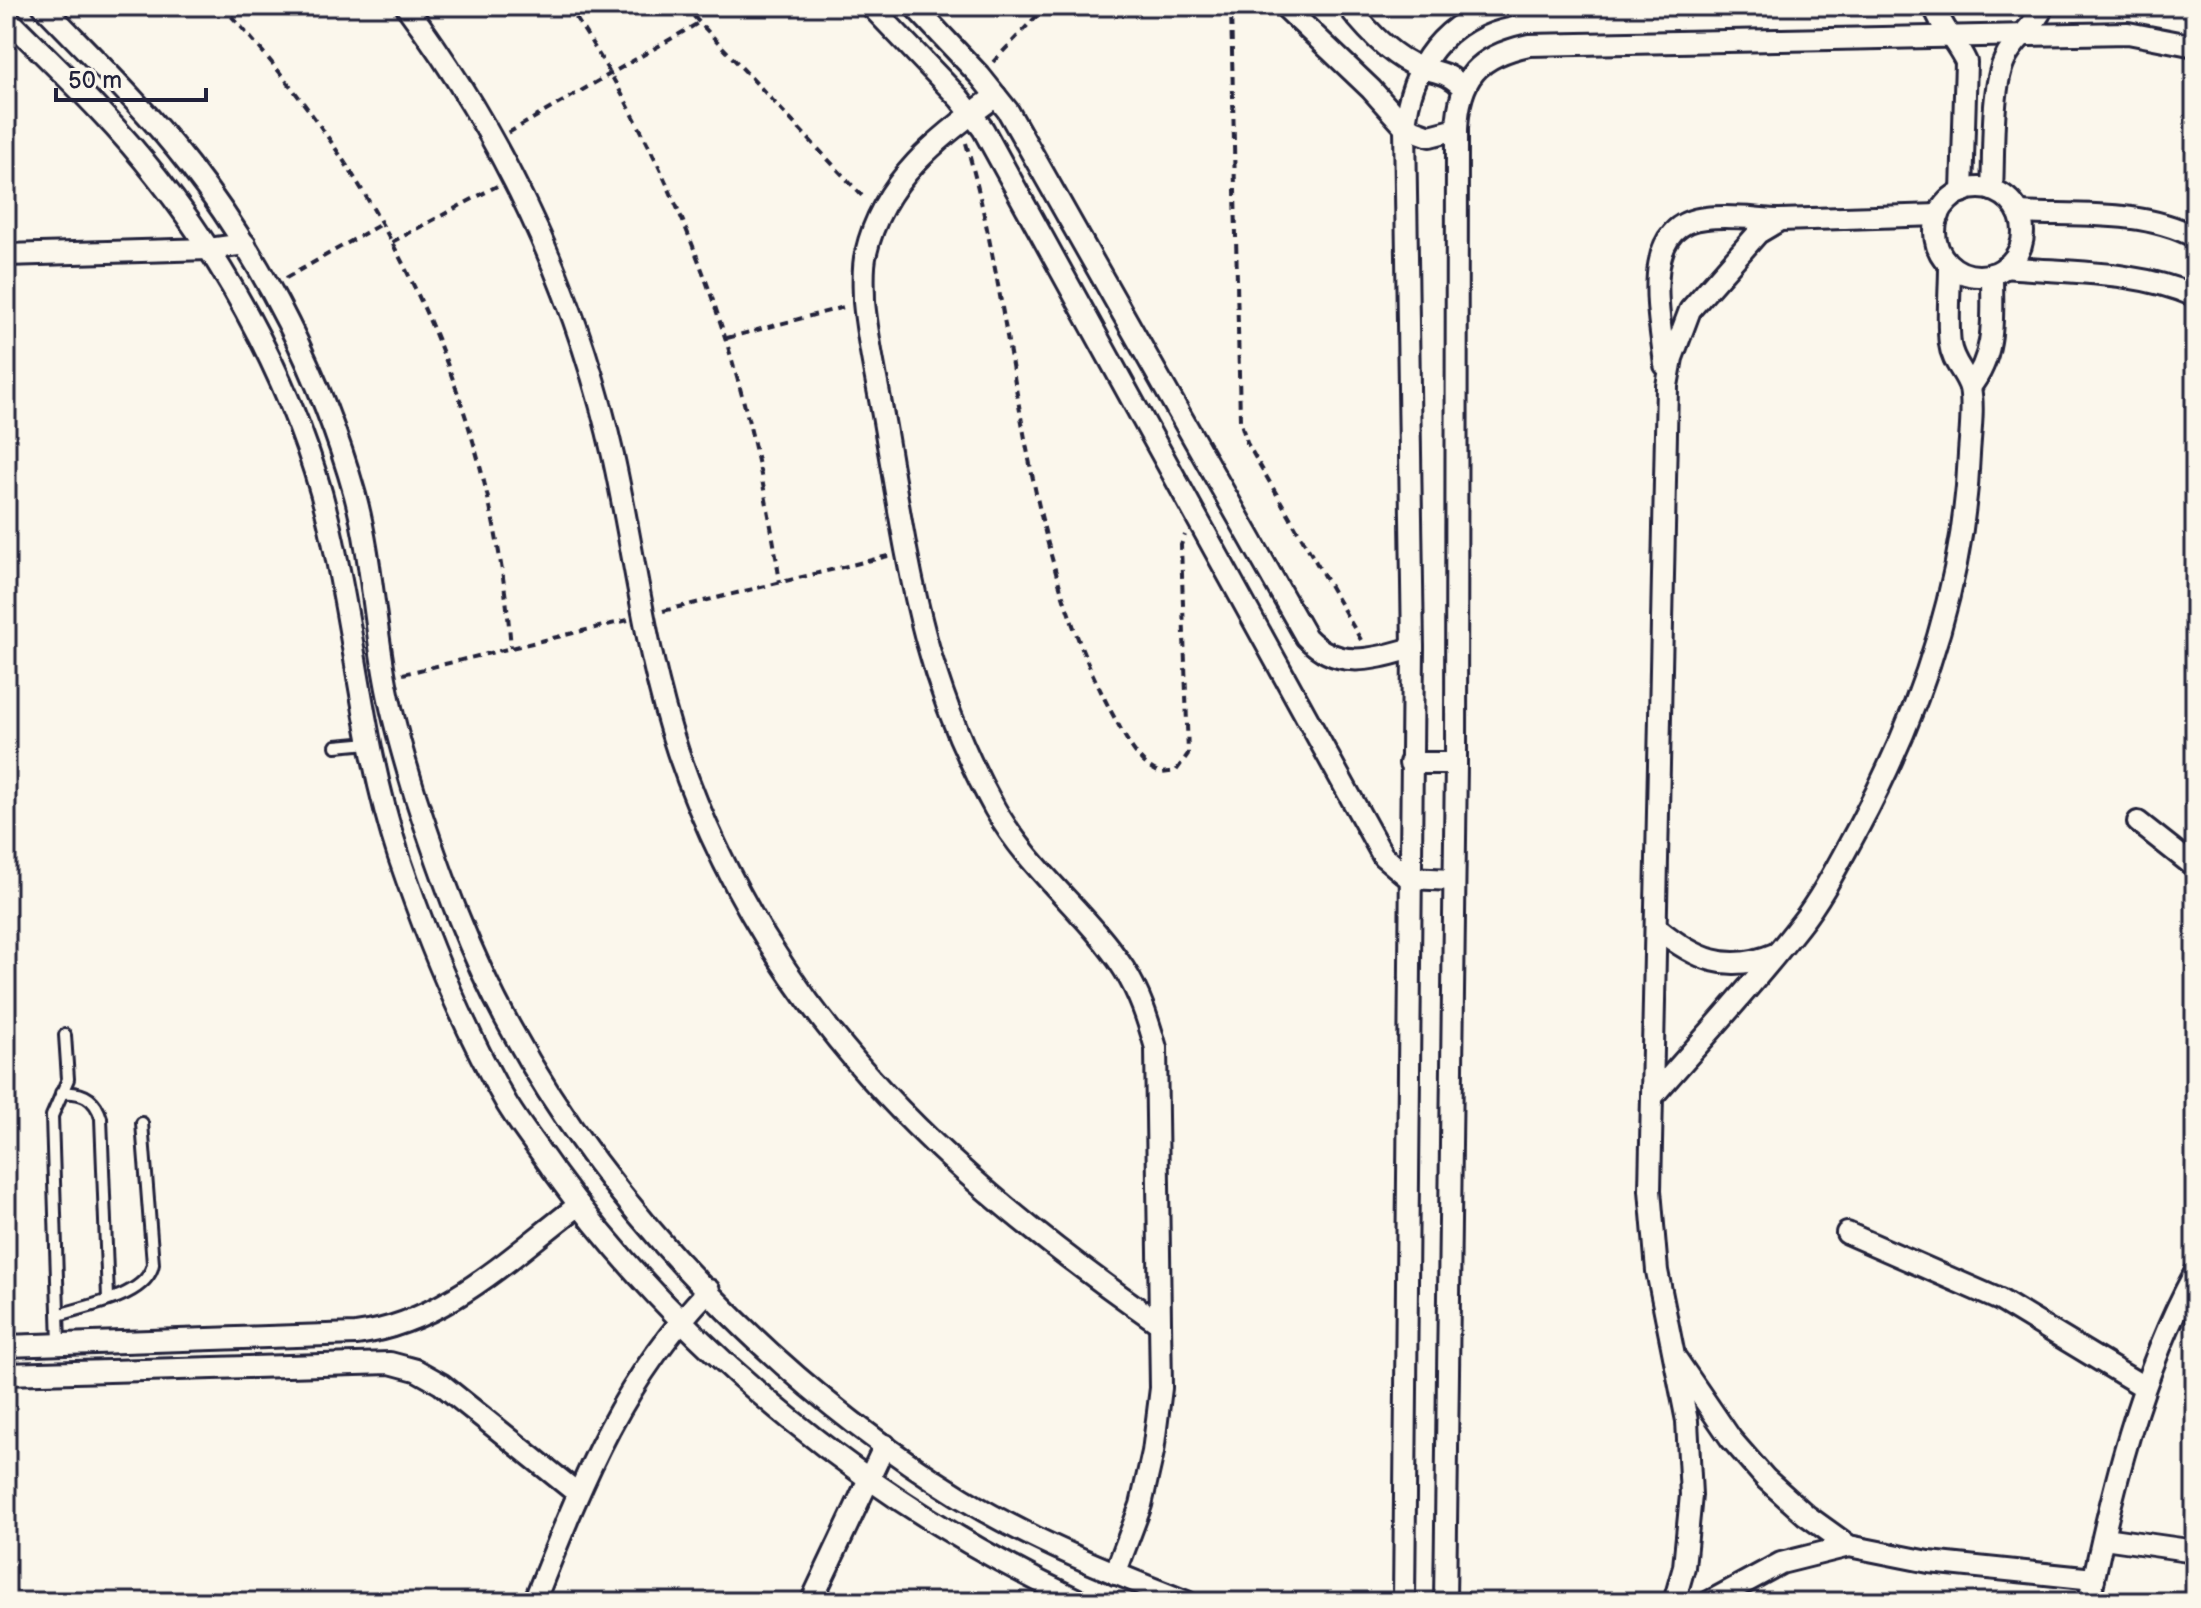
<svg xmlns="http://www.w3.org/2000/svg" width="2201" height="1608" font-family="'Balsamiq Sans',sans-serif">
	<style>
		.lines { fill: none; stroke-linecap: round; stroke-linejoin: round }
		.lane-casing { stroke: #22223b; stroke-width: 16 }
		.street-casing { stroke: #22223b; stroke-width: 26 }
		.path { stroke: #22223b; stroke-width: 4; stroke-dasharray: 8 6; stroke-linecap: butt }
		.lane { stroke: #fbf7ec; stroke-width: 10 }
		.street { stroke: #fbf7ec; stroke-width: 20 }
	</style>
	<rect width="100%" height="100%" fill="#fbf7ec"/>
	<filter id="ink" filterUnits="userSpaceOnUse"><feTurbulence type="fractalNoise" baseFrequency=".0125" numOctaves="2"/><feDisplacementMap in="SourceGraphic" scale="16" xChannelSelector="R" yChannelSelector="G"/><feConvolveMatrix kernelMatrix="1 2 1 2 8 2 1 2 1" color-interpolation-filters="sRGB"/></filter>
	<g filter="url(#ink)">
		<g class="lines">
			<defs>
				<g id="lane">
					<path d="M336,746L369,743"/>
					<path d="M61,1093C81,1091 95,1097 101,1118L108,1298"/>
					<path d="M59,1315C87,1305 147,1297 153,1264L142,1123"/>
					<path d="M59,1344L52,1116L68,1079L65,1035"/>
				</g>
				<g id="street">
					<path d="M43,6C93,58 145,108 189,165C264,261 322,378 355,495C371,555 374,617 385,678C392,719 404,759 416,798C441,875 470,955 510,1027C612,1214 781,1386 962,1498C1033,1541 1110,1572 1187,1602"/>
					<path d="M406,6C506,141 577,295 614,460C635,557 646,657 678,752C767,1011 941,1171 1160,1324"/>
					<path d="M871,6L959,98L983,129L1383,856L1409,878L1453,880"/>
					<path d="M914,6L980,76L1008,111L1306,637C1338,671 1373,659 1413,648"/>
					<path d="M1284,6L1371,89L1405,127L1430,136L1457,129"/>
					<path d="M1348,6C1366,29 1391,57 1419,67C1438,73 1449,72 1463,88"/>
					<path d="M1934,6C1941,28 1957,42 1966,62L1962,192"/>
					<path d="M6,17C58,69 112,119 157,177C232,271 298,397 327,515C355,628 362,745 399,857C428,942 462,1026 507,1104C521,1127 538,1148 553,1170C686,1354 877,1507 1082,1602"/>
					<path d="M996,96C940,136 882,181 866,253C862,268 864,286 864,302C868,345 878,385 885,427C909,569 923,681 995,809C1030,871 1088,913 1124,969C1140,994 1148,1020 1156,1048L1161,1388L1153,1452L1141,1505L1115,1574"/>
					<circle cx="1979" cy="232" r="44"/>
					<path d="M1992,190C1994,156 1991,90 2004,61C2013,39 2035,28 2043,6"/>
					<path d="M2019,213C2076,216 2143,209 2195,237"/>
					<path d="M6,255L209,249L245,244"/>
					<path d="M2005,267C2067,273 2137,270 2195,296"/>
					<path d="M1665,365C1661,320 1636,224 1706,218C1730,215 1756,219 1780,220"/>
					<path d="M1970,387C1997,354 1992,315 1992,274"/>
					<path d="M1410,763H1456"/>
					<path d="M2138,822L2195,867"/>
					<path d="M1657,928C1695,959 1727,974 1775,954"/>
					<path d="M1653,1096C1702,1040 1753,985 1799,926C1822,897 1840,861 1858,828C1920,712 1964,587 1969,454C1970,435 1974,407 1970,388C1966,373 1952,362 1950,344C1947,319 1950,291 1950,266"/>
					<path d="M1847,1233L2000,1300L2144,1387"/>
					<path d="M6,1346L356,1334C445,1323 510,1257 579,1205"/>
					<path d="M1677,1360L1731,1439L1766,1479L1806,1515L1849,1546L1929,1562L2094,1579"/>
					<path d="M6,1374L390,1363L416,1370L441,1384L577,1493"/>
					<path d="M2104,1538L2195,1551"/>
					<path d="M534,1602C581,1485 619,1383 709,1290"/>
					<path d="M811,1602L885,1445"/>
					<path d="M1404,1602L1413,648L1405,127C1410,67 1445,18 1507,6"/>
					<path d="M1445,1602L1456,763L1457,129C1459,77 1478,56 1529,45L2128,33L2195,46"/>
					<path d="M1674,1602L1684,1567L1691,1495L1687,1421L1657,1271L1650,1190L1667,386L1672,358L1690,310L1758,233L1780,220L1939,215"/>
					<path d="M1709,1602L1781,1563L1849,1546"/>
					<path d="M2089,1602C2112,1490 2140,1374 2195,1273"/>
				</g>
			</defs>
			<use href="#lane" class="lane-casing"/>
			<use href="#street" class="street-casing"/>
			<g class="path">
				<path d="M222,6C388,183 492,406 511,648"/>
				<path d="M568,6C684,179 751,378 780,583"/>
				<path d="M684,6L866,200"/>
				<path d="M1231,6L1240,420L1247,443L1361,640"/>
				<path d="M993,62L1046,6"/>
				<path d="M508,133L700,22"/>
				<path d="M966,143C1021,335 1018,547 1118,724C1128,742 1140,766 1161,773L1176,771L1188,754L1181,545L1185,535"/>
				<path d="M392,242L497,186"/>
				<path d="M286,278L381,224"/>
				<path d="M727,338L844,307"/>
				<path d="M663,611L888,556"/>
				<path d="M403,674L628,620"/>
			</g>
			<use href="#lane" class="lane"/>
			<use href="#street" class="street"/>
		</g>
	</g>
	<rect width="2201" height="1608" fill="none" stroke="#fbf7ec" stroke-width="32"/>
	<rect x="16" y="16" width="2169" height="1576" fill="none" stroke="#22223b" stroke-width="3" filter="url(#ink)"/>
	<path d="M56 88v12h150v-12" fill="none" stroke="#22223b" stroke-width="4"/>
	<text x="68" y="88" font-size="24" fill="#22223b" stroke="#fbf7ec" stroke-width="6" paint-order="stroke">50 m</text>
</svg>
